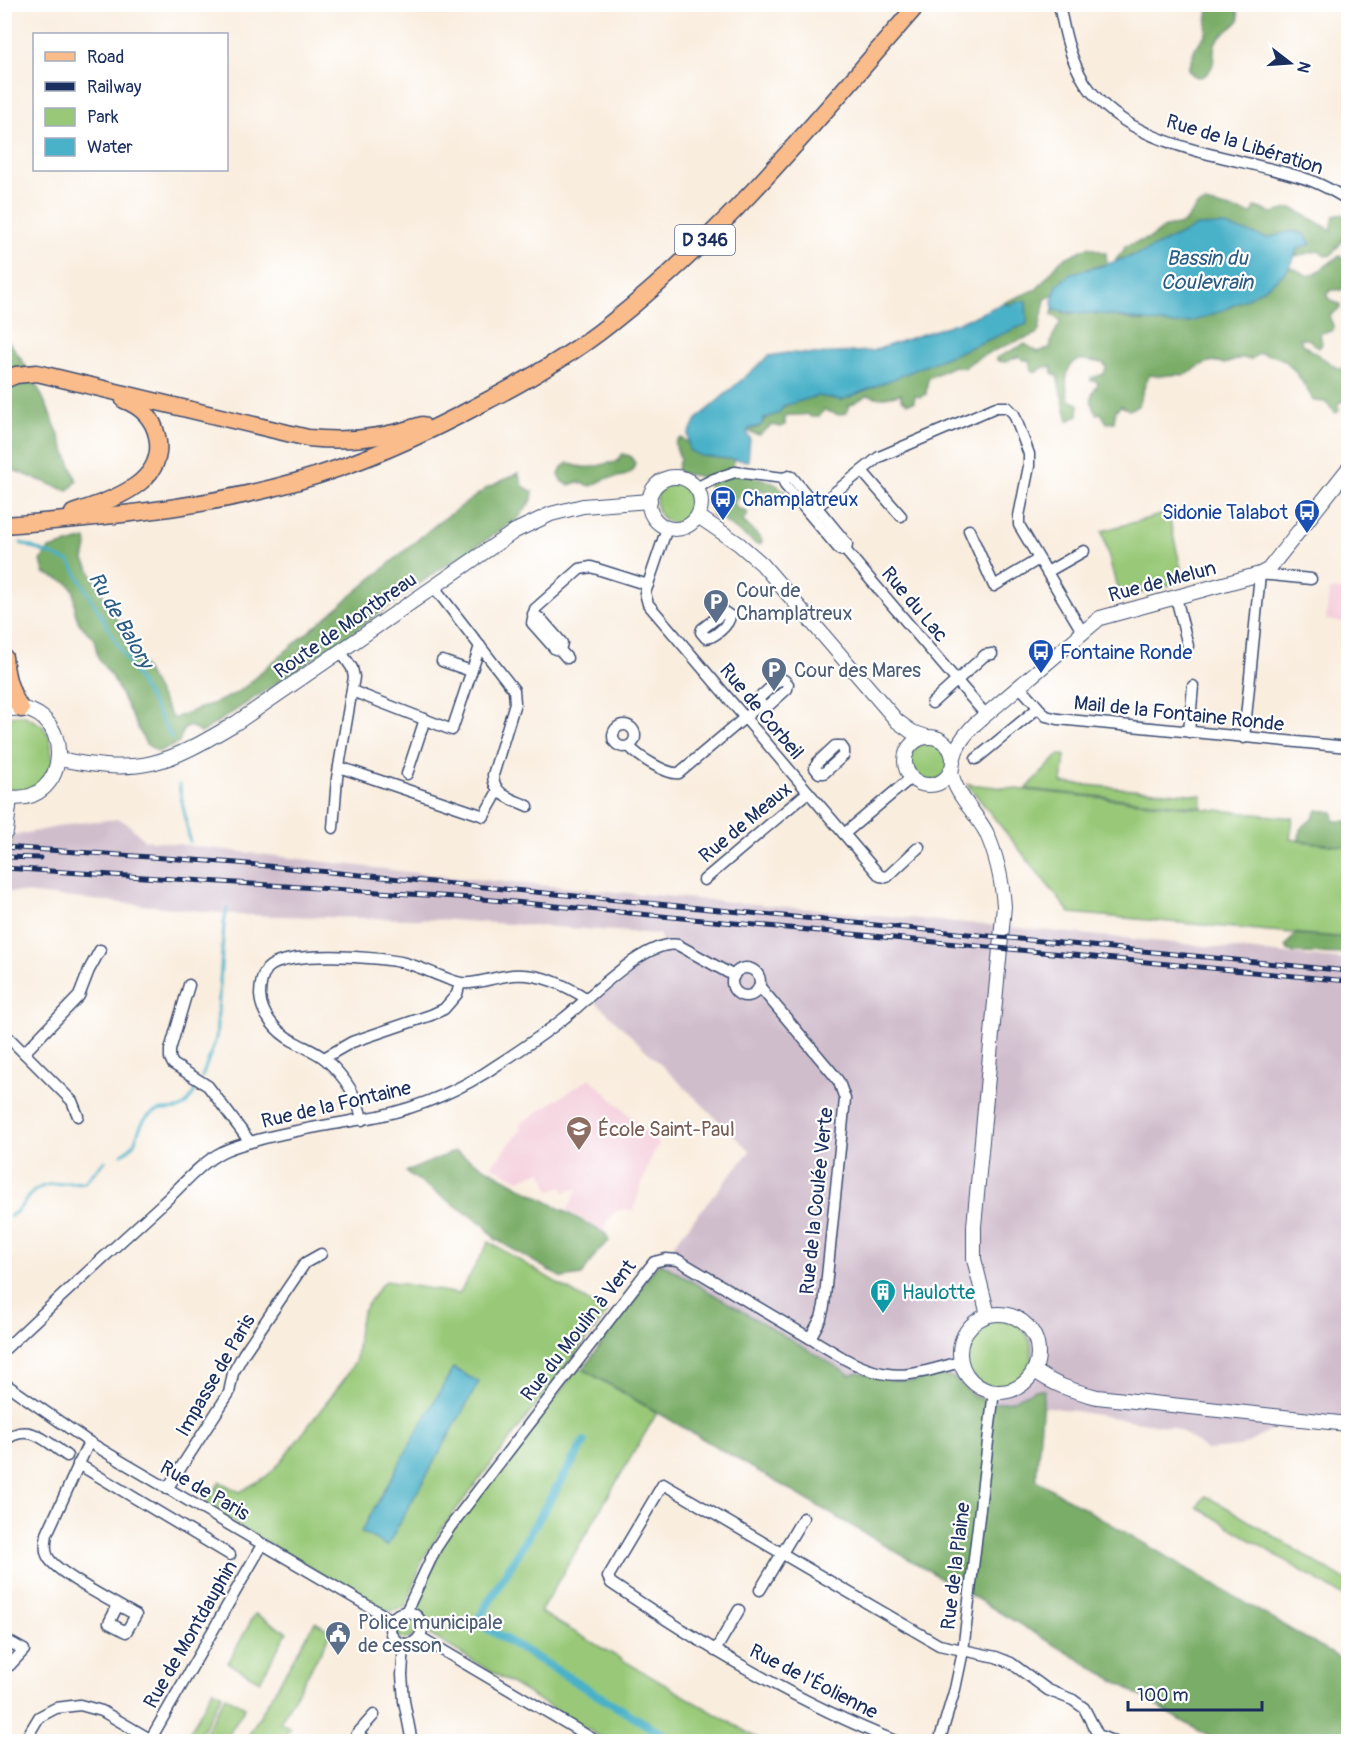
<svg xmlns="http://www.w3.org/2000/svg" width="1353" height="1746" font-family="Pangolin,sans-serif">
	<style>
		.built { fill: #f4cfdc }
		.industrial { fill: #d0bdcc }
		.green { fill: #99c978; stroke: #5a7c6b; stroke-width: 1.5 }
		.forest { fill: #7aad68; stroke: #4a6e63; stroke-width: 1.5 }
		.water { fill: #49b1c8; stroke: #327093; stroke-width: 1.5 }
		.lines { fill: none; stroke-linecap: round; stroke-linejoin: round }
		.stream { stroke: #49b1c8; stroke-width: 3 }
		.canal { stroke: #49b1c8; stroke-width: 9 }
		.tertiary-tunnel { stroke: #cdc7c4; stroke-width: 14; stroke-dasharray: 14 7; stroke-linecap: butt }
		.minor-casing { stroke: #3c4c71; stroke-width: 13 }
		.tertiary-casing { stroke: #3c4c71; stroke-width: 16 }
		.primary-casing { stroke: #3c4c71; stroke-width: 19 }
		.minor { stroke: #fff; stroke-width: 10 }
		.tertiary { stroke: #fff; stroke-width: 14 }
		.primary { stroke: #fabc8b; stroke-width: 16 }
		.rail-casing { stroke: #1b2f5e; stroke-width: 5 }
		.rail { stroke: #fff; stroke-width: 3; stroke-dasharray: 9; stroke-linecap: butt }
		.labels { text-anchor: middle; stroke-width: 4.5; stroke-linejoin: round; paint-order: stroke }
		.shield { fill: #fff; stroke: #5f6d8e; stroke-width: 1.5 }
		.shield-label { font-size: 18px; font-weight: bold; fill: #1b2f5e }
		.street-label { font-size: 20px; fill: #1b2f5e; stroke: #fff }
		.transit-label { font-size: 20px; fill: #164399; stroke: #fff; text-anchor: start }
		.service-label { font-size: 20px; fill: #4e5e75; stroke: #fff; text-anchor: start }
		.education-label { font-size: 20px; fill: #785e54; stroke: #fff; text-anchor: start }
		.culture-label { font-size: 20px; fill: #0d838f; stroke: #fff; text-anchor: start }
		.water-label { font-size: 21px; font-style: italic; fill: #2b5c83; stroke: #fff }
	</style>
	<rect width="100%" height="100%" fill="#fff"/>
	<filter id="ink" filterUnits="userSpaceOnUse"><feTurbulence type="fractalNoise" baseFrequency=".0167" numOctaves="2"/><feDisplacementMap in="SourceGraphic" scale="12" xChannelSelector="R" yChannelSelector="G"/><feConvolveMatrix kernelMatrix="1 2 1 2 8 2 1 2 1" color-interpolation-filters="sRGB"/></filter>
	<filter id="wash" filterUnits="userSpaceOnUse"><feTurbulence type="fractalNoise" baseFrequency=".008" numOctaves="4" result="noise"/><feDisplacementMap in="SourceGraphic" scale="24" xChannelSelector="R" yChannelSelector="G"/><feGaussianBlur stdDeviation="1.35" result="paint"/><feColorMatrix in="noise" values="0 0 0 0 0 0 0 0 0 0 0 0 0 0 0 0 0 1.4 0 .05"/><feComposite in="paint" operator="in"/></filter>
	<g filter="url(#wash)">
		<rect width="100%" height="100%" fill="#f9edde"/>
		<g class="built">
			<path d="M1329,590L1348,591V623L1326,620Z"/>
			<path d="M590,1078L659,1144L650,1160L633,1211L625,1209L616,1211L606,1222L605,1232L567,1210L578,1189L564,1192L562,1187L550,1191L541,1171L519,1180L491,1166L522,1129L519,1124Z"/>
		</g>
		<path class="industrial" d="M119,819L128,824L144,840L449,877L988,925L1348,960V1437L1274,1429L1240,1447L1206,1450L1182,1432L1172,1427L1043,1406L1044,1390H1034L1011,1401L995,1403L973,1396L953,1378L935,1375L914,1381L890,1380L858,1372L850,1375L659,1262L750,1151L594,1000L628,971L666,950L659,934L449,920L240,915L5,891L4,834L17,835L77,823Z"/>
		<g class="green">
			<circle cx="676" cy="503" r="20"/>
			<path d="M1168,513L1184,581L1120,599L1102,531Z"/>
			<path d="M23,715L42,725L50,737L53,764L42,782L24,791H5L4,716Z"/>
			<circle cx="930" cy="761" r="20"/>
			<path d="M1059,755H1065L1062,783L1202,795V807L1026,789Z"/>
			<path d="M967,784L1293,818L1290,839L1348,847V938L1070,913Z"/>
			<path d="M489,1242L607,1313L442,1528L422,1561L406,1607L393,1611L383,1610L204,1506L220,1482L240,1492L267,1476L279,1464L346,1377L356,1359L359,1327L362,1313L380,1286L386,1281L459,1294Z"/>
			<circle cx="998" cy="1353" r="34"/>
			<path d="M579,1367L657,1413L540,1612L762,1741H607L427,1633V1624L418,1609L420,1597L446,1538Z"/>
			<path d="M1205,1496L1226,1507L1348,1582V1599L1197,1507Z"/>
			<path d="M255,1614L287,1632L260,1681L228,1663Z"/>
			<circle cx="406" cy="1628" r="11"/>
			<path d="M315,1622L332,1632L280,1722L290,1728L282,1741H245Z"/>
			<path d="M213,1689L222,1694L197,1740L188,1735Z"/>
			<path d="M225,1696L245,1707L225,1741H200Z"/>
		</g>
		<g class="forest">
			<path d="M1208,4L1234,5L1238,11L1239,20C1233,28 1223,32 1217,40C1212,47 1215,56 1213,64C1208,78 1196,82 1188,69L1195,48L1206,34Z"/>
			<path d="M1205,203L1252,214L1255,207L1273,213L1292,208L1331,230L1334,216L1343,214L1348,225V234L1331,255L1325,256L1318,251L1295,256L1297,249L1311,244L1304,234L1291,231L1268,238L1250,234L1144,252L1114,262L1124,250L1125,246L1150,238L1165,227L1183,224L1197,206Z"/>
			<path d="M1088,247L1106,253L1107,264C1085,270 1061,271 1054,295L1045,299L1039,331L1035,335C1022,339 970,358 965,368L954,366L928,378L926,394L921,397L915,396L914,402L908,403L901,399V394L880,398L868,395L848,406L847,413L839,415L824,410L819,416L811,417L807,414C800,416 793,414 785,416V425L781,427L772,425L759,435L749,432V429L758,428C769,411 797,399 817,396C825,396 834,399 842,400L1009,305L1003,303L1037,289L1061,260Z"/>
			<path d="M1340,256L1348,264V280L1344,281L1346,287L1342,290H1331L1327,296L1331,301L1340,304V308L1329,316L1334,328L1332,331L1320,333L1322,344L1319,348L1308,339L1300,338L1302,344L1339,369L1348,368V400L1346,403L1340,401L1338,405L1339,411L1336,413L1325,402L1314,401C1305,387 1292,360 1275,356C1269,354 1266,356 1260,353L1250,360C1240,355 1233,362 1224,364C1210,356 1198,368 1185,375C1172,373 1162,378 1150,375L1146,382L1138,406L1129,410L1121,406L1116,410L1114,422L1107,423L1101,413L1097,414C1089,402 1090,395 1098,384L1096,381H1091V378L1104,374L1106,367L1103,363C1096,362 1089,360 1083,360C1063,359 1065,388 1069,400L1079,404L1078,415L1068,421L1057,376L1052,373L1051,366L1042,368L1038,372L1031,370L1029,360H1023L1019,356L1006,362L998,361L996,358L1025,344L1038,352L1050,348L1052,338L1061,321L1052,315L1053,309L1068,314L1098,313L1143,322L1262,290L1290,267L1309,276C1319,273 1329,262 1340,256Z"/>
			<path d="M4,336C40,378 57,431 77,481L68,491L5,467Z"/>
			<path d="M681,438L689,443V450L701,456L734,459L733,471C750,476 784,480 789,500L786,502L774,492L744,489L742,497L735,500V505L740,510L743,509L747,512L748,515L742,520L762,540L761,544H756L721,519L712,517L711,488L698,476L679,473L677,469L680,458L675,444L677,440Z"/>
			<path d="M622,454L630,456L635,463C632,478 621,476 609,478C603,479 596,484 591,486L578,482L569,485L561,481L559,475L562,467L568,463C589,472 597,464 617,462Z"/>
			<path d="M518,473L523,486L533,492L532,500L517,520L433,574L341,641L201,733L190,726L183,730L179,743L158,752L146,744L112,677L98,658L94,639L79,623L75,612L74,591L68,583L44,573L41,560L49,549L86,539L87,546L84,560L173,719C208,702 234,703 262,671L435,525L487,488Z"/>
			<path d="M1317,810L1333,812L1334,821H1348V847L1299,841L1300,829L1313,818Z"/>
			<path d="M1295,934L1348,938V954L1294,953L1288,950L1286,946Z"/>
			<path d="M455,1151L606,1234L609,1241L598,1251L582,1275L562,1278L495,1239L484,1225L406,1172Z"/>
			<path d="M659,1262L850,1375L858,1372L890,1380L914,1381L935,1375L954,1378L973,1396L995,1403L1011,1401L1034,1390H1044L1036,1480L1348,1663V1741H1216L984,1603L583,1369Z"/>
		</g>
		<g class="water">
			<path d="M1221,225L1268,238L1291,231L1304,234L1311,244L1297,249C1295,254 1294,261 1290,266C1277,287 1202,324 1177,324C1150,324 1125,316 1099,314C1083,312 1069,314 1053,309L1052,301L1057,285L1071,273L1098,267L1144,252L1197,226Z"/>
			<path d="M1026,300L1027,324L842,400L818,396L783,406L780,413L763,419L762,425L749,429L747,434L750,438L748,461L701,456L689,450L688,435L697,419L769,356L787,353L814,354L872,351L971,318L1003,303L1009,305Z"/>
			<path d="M453,1368L479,1382L387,1546L361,1532Z"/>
		</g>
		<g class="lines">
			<g class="stream">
				<path d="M21,543L70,562L172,738"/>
				<path d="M179,785L190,842"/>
				<path d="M202,1077L216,1039L224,923L227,909"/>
				<path d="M122,1154C141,1144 134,1129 148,1116C169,1100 180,1125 197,1086"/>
				<path d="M10,1216C22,1210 24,1200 33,1192C45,1181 70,1184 85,1182L105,1161"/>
			</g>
			<path class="canal" d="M584,1442L477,1622L675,1742"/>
		</g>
	</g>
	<g filter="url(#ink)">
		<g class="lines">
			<path class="tertiary-tunnel" d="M4,851L6,832"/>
			<defs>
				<g id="minor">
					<path d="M1059,4C1064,30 1070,60 1085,83C1133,154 1238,154 1312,181C1324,186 1337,193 1348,200"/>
					<path d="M862,471L901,516"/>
					<path d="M784,478L789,476L792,477L847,544L846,551"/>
					<path d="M696,488L714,479L735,472L784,478L785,485L840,550L846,551L986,715"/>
					<path d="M809,513L879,457L996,407H1007L1014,414L1029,454V466L1019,516V525L1083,633"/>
					<path d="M667,528L645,593L648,604L844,834L912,777"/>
					<path d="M969,530L994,586L1039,559"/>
					<path d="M1047,572L1084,551"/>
					<path d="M434,587L514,690L515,703L493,775C493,795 512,799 528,806"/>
					<path d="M1176,597L1188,646"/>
					<path d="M724,612L730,616C729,625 714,638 706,638L701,632L702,629Z"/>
					<path d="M533,614L542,620L562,643L560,650"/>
					<path d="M567,658L560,650L555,649L532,623L535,609L580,569L591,567L648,585"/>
					<path d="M442,661L471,671"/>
					<path d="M779,680H784L788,684L787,689L767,707L763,706L759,702V698Z"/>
					<path d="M1019,686L1046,716L1058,719L1348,747"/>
					<path d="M352,691L452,730L480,646"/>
					<path d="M932,703L985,655L992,654"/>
					<circle cx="624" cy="736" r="11"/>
					<path d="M1189,732L1193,686"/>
					<path d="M1244,738L1260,574L1311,579"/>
					<path d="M629,746C637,756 667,775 679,773L761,704"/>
					<path d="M835,746H841L844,750V755L824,773H819L815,768L818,762Z"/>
					<path d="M976,759L1038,708"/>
					<path d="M339,767L484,816L498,791"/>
					<path d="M407,774L425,719"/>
					<path d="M333,828L337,778L354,677L352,668L341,652"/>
					<path d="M844,834L880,876L887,877L919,847"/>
					<path d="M704,880L808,792"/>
					<circle cx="746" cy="982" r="14"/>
					<path d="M189,985L170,1050V1058L173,1064L208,1086L250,1142"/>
					<path d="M760,987L834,1075L839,1082L845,1099L824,1306L821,1318L810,1338"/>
					<path d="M4,1033L72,1101L78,1116"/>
					<path d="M24,1053L79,996L89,970L100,950"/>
					<path d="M324,1058L352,1042L431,1015L444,1009L457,994L460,983"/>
					<path d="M362,1120C358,1096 343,1075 325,1059C315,1051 303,1047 293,1041C276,1032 261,1014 260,995C260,986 262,976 267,969C284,949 381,957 405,963C422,967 446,980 461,983C475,985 491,978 506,976C534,971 564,984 587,999"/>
					<path d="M4,1350C56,1301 108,1253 161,1205C179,1189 200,1163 222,1152C234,1146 248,1143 261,1139C295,1130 328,1125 363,1119C405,1112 448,1096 485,1073C511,1056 538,1039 563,1019C589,999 645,939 678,945L734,976"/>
					<path d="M4,1383L89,1442L124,1463L392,1620"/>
					<path d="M4,1441C28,1421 46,1441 67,1456"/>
					<path d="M89,1442L47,1534C46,1541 44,1550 48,1557C56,1573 118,1605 136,1615L126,1632L109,1623L118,1605"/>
					<path d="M78,1464L230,1555"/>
					<path d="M167,1489L229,1393L233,1373L244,1353L305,1263L321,1254"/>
					<path d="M760,1590L803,1518"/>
					<path d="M406,1612L436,1548L450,1527L654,1262L666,1259L678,1260L845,1359C891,1384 913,1375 960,1362"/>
					<circle cx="406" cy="1628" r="16"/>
					<path d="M420,1637L598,1742"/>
					<path d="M4,1639L24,1650L10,1665L4,1661"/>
					<path d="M404,1644L402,1675L404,1701L412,1742"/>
					<path d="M715,1651L739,1610"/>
					<path d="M357,1734L374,1715"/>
					<path d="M24,1742L39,1717L56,1708L80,1705L102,1711L150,1739"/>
					<path d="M149,1742L262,1545"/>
					<path d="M353,1742L357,1734L368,1742"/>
					<path d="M898,1742C796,1702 701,1644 611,1583L608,1577L663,1484L939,1645L996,1657L1011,1663L1048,1690L1073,1700L1084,1708L1098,1735L1115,1742"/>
					<path d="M939,1742L955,1689L963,1651L994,1391"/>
				</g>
				<g id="tertiary">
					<circle cx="675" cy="503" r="26"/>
					<path d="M698,516L739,544L762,564L897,721L912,732L927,737"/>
					<path d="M4,710C78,696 74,813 4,796"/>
					<circle cx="929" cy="761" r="24"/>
					<path d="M59,759C89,765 122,770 152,763C182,756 210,738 236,723L515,531L551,514L583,506L650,501"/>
					<path d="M953,760C957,744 964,736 975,724L1100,618L1260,574L1268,570L1348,469"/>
					<path d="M951,770C953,792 976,813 986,832C997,856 1002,880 1004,906L974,1226V1259L988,1315"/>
					<path d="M6,832L10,798"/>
					<circle cx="999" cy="1353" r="39"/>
					<path d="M1034,1370C1053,1385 1074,1391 1097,1397L1348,1424"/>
				</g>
				<g id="primary">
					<path d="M4,380L16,375L37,373L308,438C347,442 385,438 422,425"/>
					<path d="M73,513C108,501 168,484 157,436C153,417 140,406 124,400"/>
					<path d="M4,525C112,517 237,505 339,468C388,451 434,429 479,405C524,382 570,356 610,324C726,233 821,115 918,4"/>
					<path d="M4,657C6,677 10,692 21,709"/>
				</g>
			</defs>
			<use href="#minor" class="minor-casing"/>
			<use href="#tertiary" class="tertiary-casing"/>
			<use href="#primary" class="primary-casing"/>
			<use href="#minor" class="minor"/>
			<use href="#tertiary" class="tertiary"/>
			<use href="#primary" class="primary"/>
			<defs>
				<g id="rail">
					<path d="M4,847L237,863L1348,971"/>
					<path d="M4,857L40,858"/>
					<path d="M4,868L471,898L1348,981"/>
				</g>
			</defs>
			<use href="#rail" class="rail-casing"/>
			<use href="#rail" class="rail"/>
		</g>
	</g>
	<defs>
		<symbol id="bus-pin" viewBox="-11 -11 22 30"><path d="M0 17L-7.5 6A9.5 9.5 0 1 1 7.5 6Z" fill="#1a4fb4" stroke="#fff"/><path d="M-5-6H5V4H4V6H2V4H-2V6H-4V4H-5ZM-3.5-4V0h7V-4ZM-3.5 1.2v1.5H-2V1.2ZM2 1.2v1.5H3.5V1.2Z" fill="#fff"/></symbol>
		<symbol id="parking-pin" viewBox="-11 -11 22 30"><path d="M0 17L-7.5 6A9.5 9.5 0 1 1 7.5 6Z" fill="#5c6f8a" stroke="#fff"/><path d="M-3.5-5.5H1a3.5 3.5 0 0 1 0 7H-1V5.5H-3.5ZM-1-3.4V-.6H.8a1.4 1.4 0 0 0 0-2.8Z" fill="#fff"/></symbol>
		<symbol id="school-pin" viewBox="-11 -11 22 30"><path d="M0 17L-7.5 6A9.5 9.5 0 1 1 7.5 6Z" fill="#8d6e63" stroke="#fff"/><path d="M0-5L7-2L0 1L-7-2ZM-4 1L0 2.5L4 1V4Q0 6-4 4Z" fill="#fff"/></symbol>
		<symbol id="building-pin" viewBox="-11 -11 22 30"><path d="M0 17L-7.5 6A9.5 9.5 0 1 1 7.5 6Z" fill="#0f9aa8" stroke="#fff"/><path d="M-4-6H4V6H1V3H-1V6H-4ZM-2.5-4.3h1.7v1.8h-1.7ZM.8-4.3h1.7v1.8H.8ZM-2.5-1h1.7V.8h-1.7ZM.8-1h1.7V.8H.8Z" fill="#fff"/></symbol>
		<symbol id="civic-pin" viewBox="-11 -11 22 30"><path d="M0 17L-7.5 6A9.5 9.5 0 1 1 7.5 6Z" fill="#5c6f8a" stroke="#fff"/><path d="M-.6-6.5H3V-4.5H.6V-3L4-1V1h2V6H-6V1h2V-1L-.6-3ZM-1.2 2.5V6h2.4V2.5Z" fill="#fff"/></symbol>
	</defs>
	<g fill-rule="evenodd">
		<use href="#bus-pin" x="708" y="484" width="30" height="40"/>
		<use href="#bus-pin" x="1292" y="497" width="30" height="40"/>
		<use href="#parking-pin" x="701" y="587" width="30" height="40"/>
		<use href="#bus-pin" x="1026" y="637" width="30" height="40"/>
		<use href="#parking-pin" x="759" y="655" width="30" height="40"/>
		<use href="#school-pin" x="564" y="1114" width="30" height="40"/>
		<use href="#building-pin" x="868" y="1277" width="30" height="40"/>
		<use href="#civic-pin" x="323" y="1619" width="30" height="40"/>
	</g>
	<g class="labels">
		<rect class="shield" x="675" y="225" width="60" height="30" rx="4.5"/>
		<g class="shield-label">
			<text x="705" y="246">D 346</text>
		</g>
		<g class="street-label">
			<text transform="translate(1245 144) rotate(17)" y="7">Rue de la Libération</text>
			<text transform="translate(1162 581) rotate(-15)" y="7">Rue de Melun</text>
			<text transform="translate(915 604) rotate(50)" y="7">Rue du Lac</text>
			<text transform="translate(345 625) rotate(-35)" y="7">Route de Montbreau</text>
			<text transform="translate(762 711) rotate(50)" y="7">Rue de Corbeil</text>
			<text transform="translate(1179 713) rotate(6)" y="7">Mail de la Fontaine Ronde</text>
			<text transform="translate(745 822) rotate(-40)" y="7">Rue de Meaux</text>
			<text transform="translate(336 1104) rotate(-13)" y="7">Rue de la Fontaine</text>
			<text transform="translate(816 1201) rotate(-84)" y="7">Rue de la Coulée Verte</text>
			<text transform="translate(578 1330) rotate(-52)" y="7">Rue du Moulin à Vent</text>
			<text transform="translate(215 1375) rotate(-60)" y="7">Impasse de Paris</text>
			<text transform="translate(205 1490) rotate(30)" y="7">Rue de Paris</text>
			<text transform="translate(955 1566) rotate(-83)" y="7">Rue de la Plaine</text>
			<text transform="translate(190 1634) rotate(-60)" y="7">Rue de Montdauphin</text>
			<text transform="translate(814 1681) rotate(27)" y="7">Rue de l'Éolienne</text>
		</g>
		<g class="transit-label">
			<text x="742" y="506">Champlatreux</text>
			<text x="1288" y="519" text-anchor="end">Sidonie Talabot</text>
			<text x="1060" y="659">Fontaine Ronde</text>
		</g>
		<g class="service-label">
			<text x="736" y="597">Cour de<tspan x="736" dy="23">Champlatreux</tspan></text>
			<text x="794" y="677">Cour des Mares</text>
			<text x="358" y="1629">Police municipale<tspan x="358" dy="23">de cesson</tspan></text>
		</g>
		<g class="education-label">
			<text x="598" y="1136">École Saint-Paul</text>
		</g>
		<g class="culture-label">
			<text x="902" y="1299">Haulotte</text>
		</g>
		<g class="water-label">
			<text x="1207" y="265">Bassin du<tspan x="1207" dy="24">Coulevrain</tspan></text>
			<text transform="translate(121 620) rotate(60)" y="7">Ru de Balory</text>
		</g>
	</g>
	<rect width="1353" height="1746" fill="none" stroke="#fff" stroke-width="24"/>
	<rect x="33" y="33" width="195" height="138" fill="#ffffff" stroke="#a4acbf" stroke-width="1.5"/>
	<rect x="45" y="52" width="30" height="9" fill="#fabc8b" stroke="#a4acbf" stroke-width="1.5"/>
	<text x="87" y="63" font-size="18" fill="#1b2f5e">Road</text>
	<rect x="45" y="82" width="30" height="9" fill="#1b2f5e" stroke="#a4acbf" stroke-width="1.5"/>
	<text x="87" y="93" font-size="18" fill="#1b2f5e">Railway</text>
	<rect x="45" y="108" width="30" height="18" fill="#99c978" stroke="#a4acbf" stroke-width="1.5"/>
	<text x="87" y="123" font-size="18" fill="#1b2f5e">Park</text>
	<rect x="45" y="138" width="30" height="18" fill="#49b1c8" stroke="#a4acbf" stroke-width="1.5"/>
	<text x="87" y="153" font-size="18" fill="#1b2f5e">Water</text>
	<g transform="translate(1290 63) rotate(107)" stroke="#ffffff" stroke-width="4.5" paint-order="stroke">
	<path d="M0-4.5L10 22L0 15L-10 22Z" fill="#1b2f5e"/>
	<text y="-9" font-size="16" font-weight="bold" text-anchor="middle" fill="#1b2f5e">N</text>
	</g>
	<path d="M1128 1701v9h134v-9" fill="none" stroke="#1b2f5e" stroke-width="3"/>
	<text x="1137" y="1701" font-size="18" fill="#1b2f5e" stroke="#ffffff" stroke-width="4.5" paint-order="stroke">100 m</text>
</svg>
